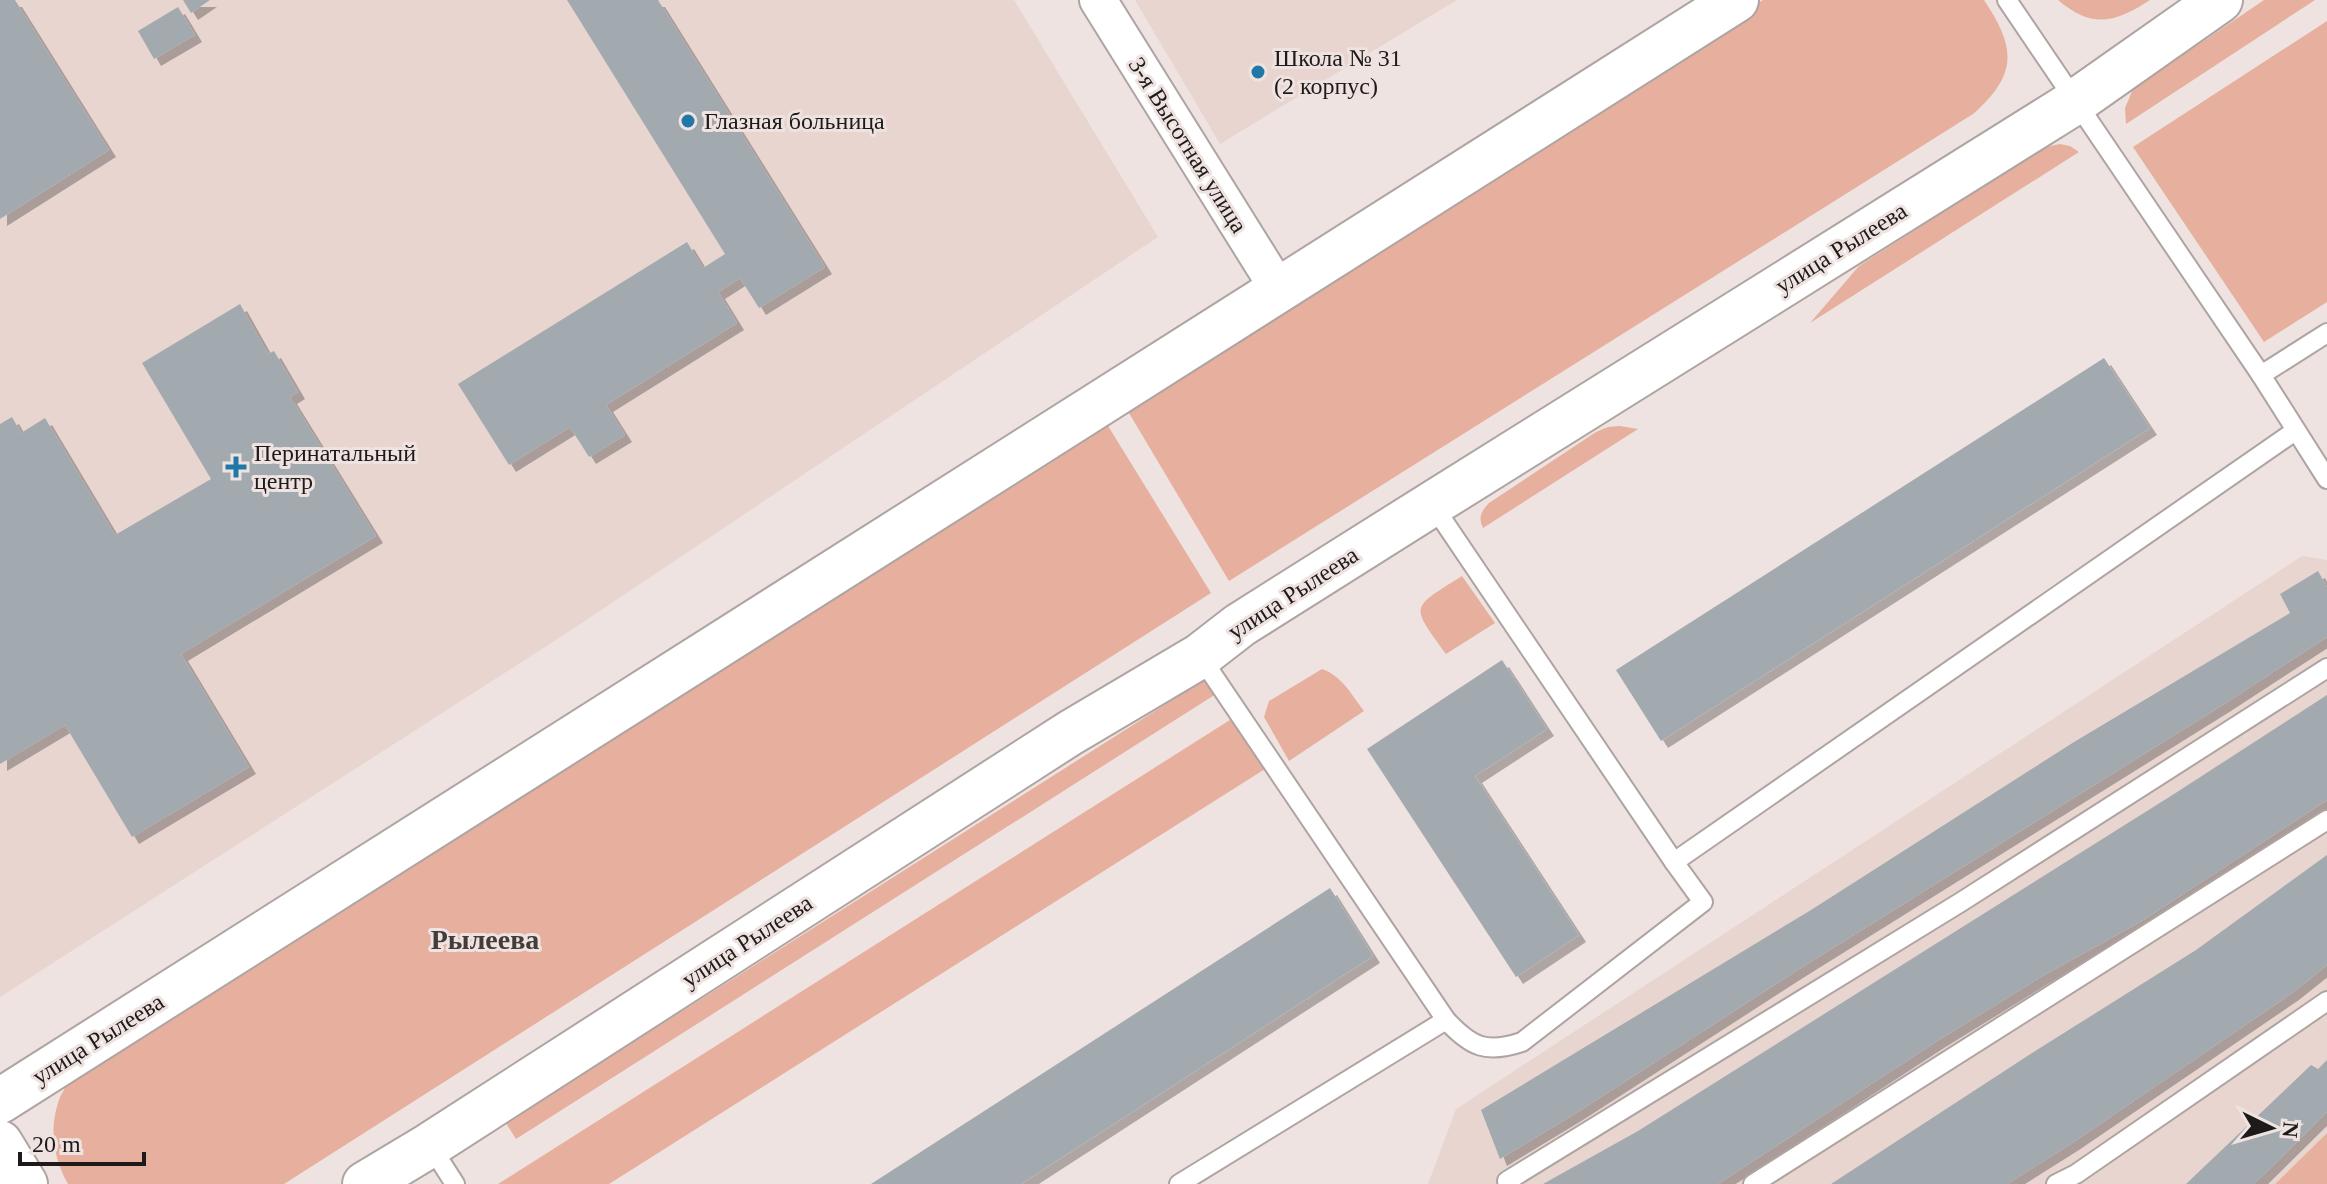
<svg xmlns="http://www.w3.org/2000/svg" width="2327" height="1184" font-family="Georgia,serif">
	<style>
		.built { fill: #e8d5d0 }
		.green { fill: #e7af9e }
		.building { fill: #a2aab0; filter: url(#shadow) }
		.lines { fill: none; stroke-linecap: round; stroke-linejoin: round }
		.service-casing { stroke: #aea4a1; stroke-width: 22 }
		.minor-casing { stroke: #aea4a1; stroke-width: 40 }
		.tertiary-casing { stroke: #aea4a1; stroke-width: 48 }
		.secondary-casing { stroke: #aea4a1; stroke-width: 48 }
		.service { stroke: #fff; stroke-width: 18 }
		.minor { stroke: #fff; stroke-width: 36 }
		.tertiary { stroke: #fff; stroke-width: 44 }
		.secondary { stroke: #fff; stroke-width: 44 }
		.poi-dot { fill: #2177a7; stroke: #eee3e0; stroke-width: 3 }
		.labels { text-anchor: middle; stroke-width: 6; stroke-linejoin: round; paint-order: stroke }
		.poi-label { font-size: 24px; fill: #1e1a19; stroke: #eee3e0; text-anchor: start }
		.street-label { font-size: 24px; fill: #1e1a19; stroke: #eee3e0 }
		.quarter-label { font-size: 28px; font-weight: bold; fill: #443c39; stroke: #eee3e0 }
	</style>
	<defs>
		<filter id="shadow"><feDropShadow dx="7" dy="7" stdDeviation="0" flood-color="#0004"/></filter>
	</defs>
	<rect width="100%" height="100%" fill="#eee3e0"/>
	<g class="built">
		<path d="M0,0H1014L1158,237L573,629L0,997Z"/>
		<path d="M1135,0H1457L1220,144Z"/>
		<path d="M2302,556L2327,560V1133L2275,1184H1428L1456,1109Z"/>
	</g>
	<g class="green">
		<path d="M1763,0H1984C2016,48 2018,74 1973,114L1229,581L1126,408Z"/>
		<path d="M2058,0H2150C2115,23 2092,29 2058,0Z"/>
		<path d="M2264,0H2315L2126,124L2125,108L2133,89Z"/>
		<path d="M2327,21V302L2264,342L2133,147Z"/>
		<path d="M2060,144L2070,146L2079,152L1810,323L1859,266L2045,147Z"/>
		<path d="M1105,421L1211,593L284,1184H68C54,1159 49,1131 58,1103C60,1095 66,1087 70,1080Z"/>
		<path d="M1620,426L1638,429L1483,528C1478,518 1481,511 1489,503L1596,432L1608,427Z"/>
		<path d="M1462,576L1495,623L1446,654C1410,604 1410,609 1462,576Z"/>
		<path d="M1322,669C1342,676 1351,694 1364,711L1289,761L1264,717L1269,701Z"/>
		<path d="M1207,678L1216,694L516,1139L506,1123Z"/>
		<path d="M1233,718L1265,769L609,1184H498Z"/>
		<path d="M2327,1133V1184H2275Z"/>
	</g>
	<g class="building">
		<path d="M0,0H15L109,150L0,219Z"/>
		<path d="M183,0H210L191,13Z"/>
		<path d="M567,0H658L825,267L759,308L740,278L718,292L737,323L606,405L625,435L589,457L570,427L509,465L458,384L687,242L703,268L725,254Z"/>
		<path d="M178,7L195,35L154,59L138,31Z"/>
		<path d="M240,304L268,354L274,351L298,392L290,397L376,536L181,654L249,767L132,837L65,725L0,764V424L12,417L21,433L45,418L115,535L211,479L142,363Z"/>
		<path d="M2104,358L2150,428L1661,741L1616,670Z"/>
		<path d="M2318,571L2327,587V637L2224,704L1796,971L1576,1113L1500,1159L1481,1110L1811,910L2074,742L2290,613L2280,594Z"/>
		<path d="M1502,660L1547,729L1475,776L1579,935L1516,977L1367,749Z"/>
		<path d="M2327,695V800L2140,922L2044,975L1937,1041L1718,1184H1543L1638,1131L2174,794Z"/>
		<path d="M2327,855V965L2292,993L2072,1143L2007,1184H1831L2032,1053L2196,950Z"/>
		<path d="M1330,888L1373,956L1021,1184H871Z"/>
		<path d="M2327,1060V1112L2254,1184H2186L2311,1065L2318,1069Z"/>
	</g>
	<g class="lines">
		<defs>
			<g id="service">
				<path d="M2007,0L2261,375L2327,333"/>
				<path d="M2261,375L2327,479"/>
				<path d="M1432,504L1674,862L1703,902L1522,1042C1486,1054 1471,1047 1446,1020"/>
				<path d="M1674,862L2295,431"/>
				<path d="M430,1145L455,1184"/>
				<path d="M1507,1181L1961,902L2327,668"/>
				<path d="M1179,1184L1446,1020L1200,656"/>
				<path d="M1753,1184L2327,820"/>
				<path d="M2056,1184L2076,1174L2327,1001"/>
			</g>
			<path id="minor" d="M1098,0L1279,290"/>
			<path id="tertiary" d="M0,1143L25,1184"/>
			<g id="secondary">
				<path d="M0,1101L1736,0"/>
				<path d="M365,1184L430,1145L1070,733L1200,656L1240,625L1432,504L2075,102L2220,0"/>
			</g>
		</defs>
		<use href="#service" class="service-casing"/>
		<use href="#minor" class="minor-casing"/>
		<use href="#tertiary" class="tertiary-casing"/>
		<use href="#secondary" class="secondary-casing"/>
		<use href="#service" class="service"/>
		<use href="#minor" class="minor"/>
		<use href="#tertiary" class="tertiary"/>
		<use href="#secondary" class="secondary"/>
	</g>
	<g class="poi-dot">
		<circle cx="1258" cy="72" r="8"/>
		<circle cx="688" cy="121" r="8"/>
		<path d="M232 455h8v8h8v8h-8v8h-8v-8h-8v-8h8z"/>
	</g>
	<g class="labels">
		<g class="poi-label">
			<text x="1274" y="66">Школа № 31<tspan x="1274" dy="28">(2 корпус)</tspan></text>
			<text x="704" y="129">Глазная больница</text>
			<text x="254" y="461">Перинатальный<tspan x="254" dy="28">центр</tspan></text>
		</g>
		<g class="street-label">
			<text transform="translate(1188 145) rotate(58)" y="8">3-я Высотная улица</text>
			<text transform="translate(1841 248) rotate(-32)" y="8">улица Рылеева</text>
			<text transform="translate(1293 593) rotate(-33)" y="8">улица Рылеева</text>
			<text transform="translate(747 941) rotate(-33)" y="8">улица Рылеева</text>
			<text transform="translate(98 1039) rotate(-32)" y="8">улица Рылеева</text>
		</g>
		<g class="quarter-label">
			<text x="485" y="949">Рылеева</text>
		</g>
	</g>
	<g transform="translate(2271 1128) rotate(95)" stroke="#eee3e0" stroke-width="6" paint-order="stroke">
	<path d="M0-6L14 30L0 20L-14 30Z" fill="#1e1a19"/>
	<text y="-12" font-size="22" font-weight="bold" text-anchor="middle" fill="#1e1a19">N</text>
	</g>
	<path d="M20 1152v12h124v-12" fill="none" stroke="#1e1a19" stroke-width="4"/>
	<text x="32" y="1152" font-size="24" fill="#1e1a19" stroke="#eee3e0" stroke-width="6" paint-order="stroke">20 m</text>
</svg>
